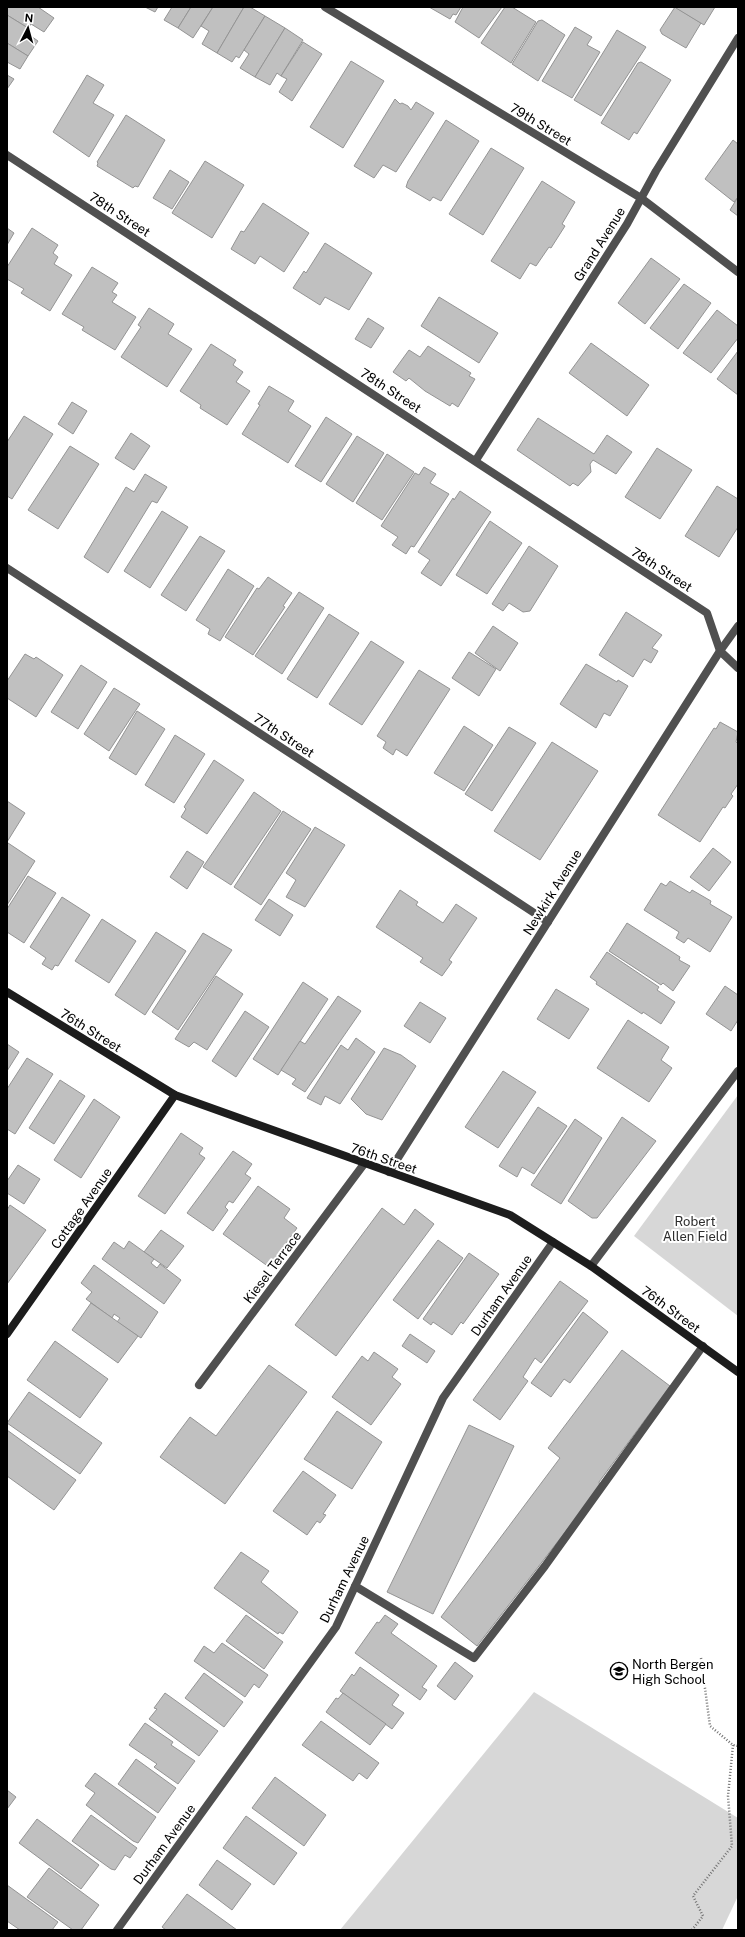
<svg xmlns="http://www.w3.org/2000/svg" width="745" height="1937" font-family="'Public Sans',sans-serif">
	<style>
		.green { fill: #d7d7d7 }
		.building { fill: #c0c0c0; stroke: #949494 }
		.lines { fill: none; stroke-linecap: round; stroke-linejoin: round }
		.path { stroke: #727272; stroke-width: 2.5; stroke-dasharray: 1 2; stroke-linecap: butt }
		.lane { stroke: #505050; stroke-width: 8 }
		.street { stroke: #505050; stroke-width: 8 }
		.secondary { stroke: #1d1d1d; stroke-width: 8 }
		.labels { text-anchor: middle; stroke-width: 4; stroke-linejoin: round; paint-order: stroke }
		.street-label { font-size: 13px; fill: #000; stroke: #fff }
		.park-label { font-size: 13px; fill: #2e2e2e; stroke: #fff }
		.poi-label { font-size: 13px; fill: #000; stroke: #fff; text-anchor: start }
	</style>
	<rect width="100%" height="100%" fill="#fff"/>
	<g class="green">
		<path d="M738,1095V1316L634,1236Z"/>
		<path d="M534,1692L738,1818V1896L722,1930H340Z"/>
	</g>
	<g class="building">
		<path d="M7,7H38L54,18L44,32L31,24L28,28L7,15Z"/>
		<path d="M145,7H158L155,12Z"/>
		<path d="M172,7H191L178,28L164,20Z"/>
		<path d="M191,7H213L193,38L178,28Z"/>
		<path d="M213,7H244L217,53L202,44L209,31L201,26Z"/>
		<path d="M244,7H250L265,16L239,58L236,56L232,62L217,53Z"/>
		<path d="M429,7H461L456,15L453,14L450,19Z"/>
		<path d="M463,7H502L479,38L455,22Z"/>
		<path d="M505,7H512L536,22L511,63L481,43Z"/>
		<path d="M675,7L701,23L686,48L662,34L660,30Z"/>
		<path d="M677,7H715L704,25L676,8Z"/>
		<path d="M7,15L28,28L25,32L38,41L28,56L7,43Z"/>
		<path d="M265,16L285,28L255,77L240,68L249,54L244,50Z"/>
		<path d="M542,20L565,35L538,81L512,64L538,21Z"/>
		<path d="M575,27L592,37L587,45L600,52L572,98L542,81Z"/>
		<path d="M285,28L303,40L281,76L277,73L270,85L255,77Z"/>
		<path d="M617,30L646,47L601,116L574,100Z"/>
		<path d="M303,42L322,54L292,101L279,92L287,79L281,76Z"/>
		<path d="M7,43L28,56L20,69L7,62Z"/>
		<path d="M351,61L384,81L343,148L310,127Z"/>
		<path d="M641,62L671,80L637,134L634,132L629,140L601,123L638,63Z"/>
		<path d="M7,75L14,79L7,89Z"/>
		<path d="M87,75L104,85L93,103L114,115L89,157L53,132Z"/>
		<path d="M395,99L400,104L402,103L408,106L411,110L416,102L434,113L396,172L383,165L374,178L354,166Z"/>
		<path d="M126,115L165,140L138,187L135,186L133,188L97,166L98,163L97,162Z"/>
		<path d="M446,120L479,141L441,201L433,197L430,201L406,187L408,181Z"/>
		<path d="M733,140L738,144V197L734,202L705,179Z"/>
		<path d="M491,148L524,168L483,235L449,214Z"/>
		<path d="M205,161L244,185L212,238L172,213Z"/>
		<path d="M170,170L189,182L172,209L153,198Z"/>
		<path d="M542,181L575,202L562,224L565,226L551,248L549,247L536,266L530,263L520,279L491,261Z"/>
		<path d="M738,197V216L730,210Z"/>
		<path d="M263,203L309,233L284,272L260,256L255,264L231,249L241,231L244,232Z"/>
		<path d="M7,228L14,233L7,245Z"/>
		<path d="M32,228L58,245L53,253L58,257L54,264L72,275L50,311L21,293L24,289L7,279V267Z"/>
		<path d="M325,243L372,273L349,310L325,297L320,305L293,288L304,271L306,273Z"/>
		<path d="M651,258L680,279L645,324L618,303Z"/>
		<path d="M92,267L118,283L112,292L117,295L112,302L136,317L115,350L82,330L84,327L62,314Z"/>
		<path d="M684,284L711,303L678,349L650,328Z"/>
		<path d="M439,297L498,333L479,363L421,326Z"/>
		<path d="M149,308L174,324L168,334L192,349L167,387L121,357L141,327L138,325Z"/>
		<path d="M717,310L738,326V338L711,373L683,353Z"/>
		<path d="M368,318L384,328L371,348L355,339Z"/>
		<path d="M591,343L649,385L627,416L569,373Z"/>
		<path d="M211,344L236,360L233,365L243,372L236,382L250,391L227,425L200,408L201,405L180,391Z"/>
		<path d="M428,346L471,373L469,376L475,379L458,407L452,403L450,406L425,391L409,378L406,381L393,372L409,350L420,357Z"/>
		<path d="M738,351V395L717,379Z"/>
		<path d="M269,386L294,401L288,411L311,426L288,463L242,434L260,405L258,404Z"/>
		<path d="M72,402L87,411L73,434L58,424Z"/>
		<path d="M24,416L53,434L12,499L7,496V442Z"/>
		<path d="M326,417L352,434L321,482L295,466Z"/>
		<path d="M538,418L594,454L607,435L632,452L616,474L593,460L590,464L591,472L578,486L573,483L570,486L517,450Z"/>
		<path d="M131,433L150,446L134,470L115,458Z"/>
		<path d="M357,436L384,453L353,502L326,484Z"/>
		<path d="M70,446L99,464L58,529L28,510Z"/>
		<path d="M657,448L692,470L660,519L625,497Z"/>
		<path d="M387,454L414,472L382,520L356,503Z"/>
		<path d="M424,467L436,474L430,483L449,494L414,547L411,546L406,554L392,545L398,537L381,526L415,473L419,475Z"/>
		<path d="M145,474L167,487L157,503L152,501L108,573L84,557L126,487L134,492Z"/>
		<path d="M717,486L738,499V527L719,557L685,536Z"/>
		<path d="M460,491L491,512L441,586L421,573L430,560L418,552L453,498L454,500Z"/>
		<path d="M162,511L188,527L150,588L124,571Z"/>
		<path d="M490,521L522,543L487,594L456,575Z"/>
		<path d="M200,536L225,551L186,611L161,595Z"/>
		<path d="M529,546L558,566L530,611L523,612L509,603L503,611L492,604Z"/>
		<path d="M228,569L254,586L220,641L208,634L210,629L196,620Z"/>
		<path d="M268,577L292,593L283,606L285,607L253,655L225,637L257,588L259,589Z"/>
		<path d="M299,592L324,608L282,674L255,656Z"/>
		<path d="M626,612L662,635L652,648L658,651L651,663L644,659L633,677L599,655Z"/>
		<path d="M329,614L359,633L317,698L287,679Z"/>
		<path d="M493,626L518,643L500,671L475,653Z"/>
		<path d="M371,641L404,662L362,725L329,704Z"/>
		<path d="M469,652L496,669L479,696L452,678Z"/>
		<path d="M25,654L34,659L36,657L63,675L36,717L7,698V681Z"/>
		<path d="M586,664L617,682L618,680L628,686L610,716L604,713L596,728L560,704Z"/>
		<path d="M81,665L107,682L78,729L51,712Z"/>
		<path d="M419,670L450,689L407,756L396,749L393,755L383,748L386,742L377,736Z"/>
		<path d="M114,688L140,704L109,751L84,734Z"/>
		<path d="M137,711L165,729L136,775L109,758Z"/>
		<path d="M720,722L738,732L736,742L738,744V784L731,794L733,796L725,808L723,807L700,842L658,815L714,728L716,729Z"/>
		<path d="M464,726L493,745L464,791L434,773Z"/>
		<path d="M509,727L536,743L492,811L465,794Z"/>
		<path d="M175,735L205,754L174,803L145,785Z"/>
		<path d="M552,742L598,771L540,860L494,831Z"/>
		<path d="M214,760L244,780L207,834L181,817L186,809L184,807Z"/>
		<path d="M254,792L281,811L231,885L203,867Z"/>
		<path d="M7,801L25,813L7,842Z"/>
		<path d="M283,811L311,829L261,905L234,887Z"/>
		<path d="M315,827L345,845L305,907L286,897L296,880L286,873Z"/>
		<path d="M8,843L35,861L7,905V845Z"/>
		<path d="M713,848L731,862L709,891L690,877Z"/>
		<path d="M187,851L204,862L187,889L170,877Z"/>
		<path d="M28,876L56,893L24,943L7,932V909Z"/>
		<path d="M670,881L690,893L692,890L711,901L710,904L732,917L710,952L688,938L684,943L676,938L679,932L644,910L661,883L666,886Z"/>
		<path d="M400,890L418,902L416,905L443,923L456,904L477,918L449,960L452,962L442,976L420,962L423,958L376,927Z"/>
		<path d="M62,897L90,915L58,966L55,965L52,970L42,964L46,958L30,947Z"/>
		<path d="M269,899L293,915L280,936L255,920Z"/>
		<path d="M102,919L136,941L109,983L75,961Z"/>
		<path d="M627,923L680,957L679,960L690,966L673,991L663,983L661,985L609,951Z"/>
		<path d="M156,932L186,951L145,1015L115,995Z"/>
		<path d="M203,933L232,950L178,1030L152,1012Z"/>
		<path d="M607,952L659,987L657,990L675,1002L661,1024L643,1012L642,1014L596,984L597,982L590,977Z"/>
		<path d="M216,976L243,994L207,1050L194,1042L189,1047L175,1039Z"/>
		<path d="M303,982L328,999L278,1075L253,1059Z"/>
		<path d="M725,986L738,995V1020L731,1031L706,1014Z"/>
		<path d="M556,989L589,1009L569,1039L537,1019Z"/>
		<path d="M338,996L361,1011L305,1092L292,1084L296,1079L281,1070L300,1041L305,1044Z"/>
		<path d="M420,1002L446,1018L430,1043L404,1026Z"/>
		<path d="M245,1011L269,1027L236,1077L212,1061Z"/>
		<path d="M628,1020L669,1047L661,1060L672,1068L649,1102L597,1068Z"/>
		<path d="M356,1038L375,1052L340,1104L325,1096L321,1105L307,1098L341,1045L348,1050Z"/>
		<path d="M7,1044L19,1052L7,1071Z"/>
		<path d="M384,1048L401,1055L416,1066L382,1120L366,1114L351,1099Z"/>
		<path d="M27,1058L53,1074L15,1134L7,1129V1089Z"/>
		<path d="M503,1071L536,1092L498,1148L465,1127Z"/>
		<path d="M60,1080L85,1096L54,1144L29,1128Z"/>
		<path d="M94,1099L120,1117L81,1178L54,1160Z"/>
		<path d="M538,1107L567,1126L534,1174L522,1167L517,1177L499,1166Z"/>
		<path d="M622,1117L656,1141L597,1218H592L568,1201Z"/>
		<path d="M575,1119L602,1138L561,1204L531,1185Z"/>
		<path d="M181,1133L203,1148L199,1154L205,1158L165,1214L138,1196Z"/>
		<path d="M233,1151L252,1164L245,1174L251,1178L233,1203L229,1201L225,1207L228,1210L213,1231L187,1213Z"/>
		<path d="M18,1165L40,1179L24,1204L7,1193V1181Z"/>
		<path d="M258,1186L290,1209L284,1218L297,1228L269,1267L223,1234Z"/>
		<path d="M10,1205L46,1230L7,1284V1210Z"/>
		<path d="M382,1208L404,1225L415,1209L434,1224L336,1356L295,1325Z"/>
		<path d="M161,1230L184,1246L167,1268L144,1252Z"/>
		<path d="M438,1240L463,1258L418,1319L393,1300Z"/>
		<path d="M129,1241L154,1259L151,1263L157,1268L160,1264L181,1280L164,1304L102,1259L114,1242L124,1249Z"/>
		<path d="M469,1253L499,1274L463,1324L461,1322L452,1335L433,1322L431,1325L423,1319Z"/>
		<path d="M94,1265L158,1312L141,1338L117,1322L120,1318L114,1314L112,1318L86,1299L92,1292L81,1283Z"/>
		<path d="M560,1281L588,1301L541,1363L535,1358L523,1377L528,1381L500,1420L473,1400Z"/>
		<path d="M91,1303L138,1336L118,1363L72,1330Z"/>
		<path d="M583,1312L608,1332L570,1383L564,1379L551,1397L531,1383Z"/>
		<path d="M410,1334L435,1351L427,1363L402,1346Z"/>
		<path d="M55,1341L108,1379L80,1418L27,1380Z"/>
		<path d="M622,1350L670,1386L599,1482L600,1487L477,1646L441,1617L560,1458L548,1448Z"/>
		<path d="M374,1352L398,1369L392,1377L401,1384L371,1425L332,1397L362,1356L368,1361Z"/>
		<path d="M269,1365L307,1392L225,1504L160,1457L190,1417L216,1436Z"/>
		<path d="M29,1392L102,1443L80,1474L7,1423Z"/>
		<path d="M337,1411L382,1442L352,1489L304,1459Z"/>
		<path d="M469,1425L514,1446L433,1614L387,1592Z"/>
		<path d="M7,1430L76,1480L54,1510L7,1476Z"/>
		<path d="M303,1471L336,1495L323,1514L326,1515L320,1523L317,1521L307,1535L273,1511Z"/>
		<path d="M241,1552L269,1571L261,1582L298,1612L283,1634L279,1632L278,1634L214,1588Z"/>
		<path d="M246,1615L283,1642L264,1669L226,1641Z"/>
		<path d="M385,1615L398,1624L391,1633L437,1666L422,1687L427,1690L420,1700L355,1653L377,1622L379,1623Z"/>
		<path d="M222,1643L268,1675L259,1688L254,1684L245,1697L194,1661L204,1646L214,1653Z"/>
		<path d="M455,1662L473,1676L455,1700L437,1686Z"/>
		<path d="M360,1667L399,1695L392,1705L404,1713L392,1729L340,1691L352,1674L354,1676Z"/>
		<path d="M204,1673L243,1702L224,1727L185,1698Z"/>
		<path d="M165,1693L218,1731L199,1756L149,1719L157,1709L154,1708Z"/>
		<path d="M343,1693L386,1724L370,1745L326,1712L336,1698L338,1699Z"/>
		<path d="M321,1721L379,1763L367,1779L359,1773L353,1781L302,1745Z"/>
		<path d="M145,1723L173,1742L171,1745L195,1761L178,1784L154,1767L157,1764L129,1745Z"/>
		<path d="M136,1759L176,1788L158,1813L118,1784Z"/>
		<path d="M95,1773L156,1817L138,1843L133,1841L86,1805L95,1793L85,1786Z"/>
		<path d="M275,1777L326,1815L304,1846L252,1808Z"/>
		<path d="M7,1790L16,1797L7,1809Z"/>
		<path d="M91,1815L137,1848L130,1858L125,1855L115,1870L111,1869L72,1841Z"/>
		<path d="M246,1816L297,1853L274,1885L223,1848Z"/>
		<path d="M37,1819L99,1865L81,1889L19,1843Z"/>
		<path d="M217,1860L251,1884L232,1910L199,1885Z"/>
		<path d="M49,1868L99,1905L81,1930H73L27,1897Z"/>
		<path d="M7,1885L58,1922L52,1930H20L7,1921Z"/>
		<path d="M187,1894L237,1930H166L162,1927Z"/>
	</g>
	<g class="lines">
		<g class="path">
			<path d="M701,1658L710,1726L733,1745L738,1746"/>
			<path d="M692,1930L703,1916L693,1896L732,1846L728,1796L733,1745"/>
		</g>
		<path class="lane" d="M355,1586L474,1658L545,1566L703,1346"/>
		<g class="street">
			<path d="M325,7L641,198L738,272"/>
			<path d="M7,155L707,613L720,651L738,668"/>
			<path d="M476,460L627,224L656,171L738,38"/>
			<path d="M7,568L548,922"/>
			<path d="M389,1172L720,651L738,626"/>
			<path d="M591,1266L738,1071"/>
			<path d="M199,1385L364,1164"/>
			<path d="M117,1930L336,1627L443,1398L553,1242"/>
		</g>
		<g class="secondary">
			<path d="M7,992L175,1095L510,1215L591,1266L738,1372"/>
			<path d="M7,1334L175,1095"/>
		</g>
	</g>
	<defs>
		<symbol id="school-ring" viewBox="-11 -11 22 22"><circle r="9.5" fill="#fff" stroke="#000" stroke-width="1.5"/><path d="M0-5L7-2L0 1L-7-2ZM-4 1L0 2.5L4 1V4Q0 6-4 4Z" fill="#000"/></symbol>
	</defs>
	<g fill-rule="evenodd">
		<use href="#school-ring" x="609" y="1661" width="20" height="20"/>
	</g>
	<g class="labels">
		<g class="street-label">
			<text transform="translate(541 124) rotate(31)" y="5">79th Street</text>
			<text transform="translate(120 214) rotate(33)" y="5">78th Street</text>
			<text transform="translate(599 244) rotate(-58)" y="5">Grand Avenue</text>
			<text transform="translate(391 390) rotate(33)" y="5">78th Street</text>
			<text transform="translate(662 569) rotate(33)" y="5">78th Street</text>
			<text transform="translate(284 735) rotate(33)" y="5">77th Street</text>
			<text transform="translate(552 892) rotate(-58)" y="5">Newkirk Avenue</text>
			<text transform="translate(91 1030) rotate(32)" y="5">76th Street</text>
			<text transform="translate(384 1158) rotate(19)" y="5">76th Street</text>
			<text transform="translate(81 1208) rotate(-55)" y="5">Cottage Avenue</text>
			<text transform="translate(272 1267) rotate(-53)" y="5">Kiesel Terrace</text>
			<text transform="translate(501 1295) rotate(-55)" y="5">Durham Avenue</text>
			<text transform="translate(671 1309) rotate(36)" y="5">76th Street</text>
			<text transform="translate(344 1579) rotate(-64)" y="5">Durham Avenue</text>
			<text transform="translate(164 1844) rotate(-54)" y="5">Durham Avenue</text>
		</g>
		<g class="park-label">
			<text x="695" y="1226">Robert<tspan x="695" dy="15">Allen Field</tspan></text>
		</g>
		<g class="poi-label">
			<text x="632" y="1669">North Bergen<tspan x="632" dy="15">High School</tspan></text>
		</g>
	</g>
	<rect width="745" height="1937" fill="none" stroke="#000000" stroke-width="16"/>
	<g transform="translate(28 28) rotate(6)" stroke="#ffffff" stroke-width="3" paint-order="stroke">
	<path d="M0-3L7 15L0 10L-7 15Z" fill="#000000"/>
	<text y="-6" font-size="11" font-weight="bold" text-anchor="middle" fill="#000000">N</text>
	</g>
</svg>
